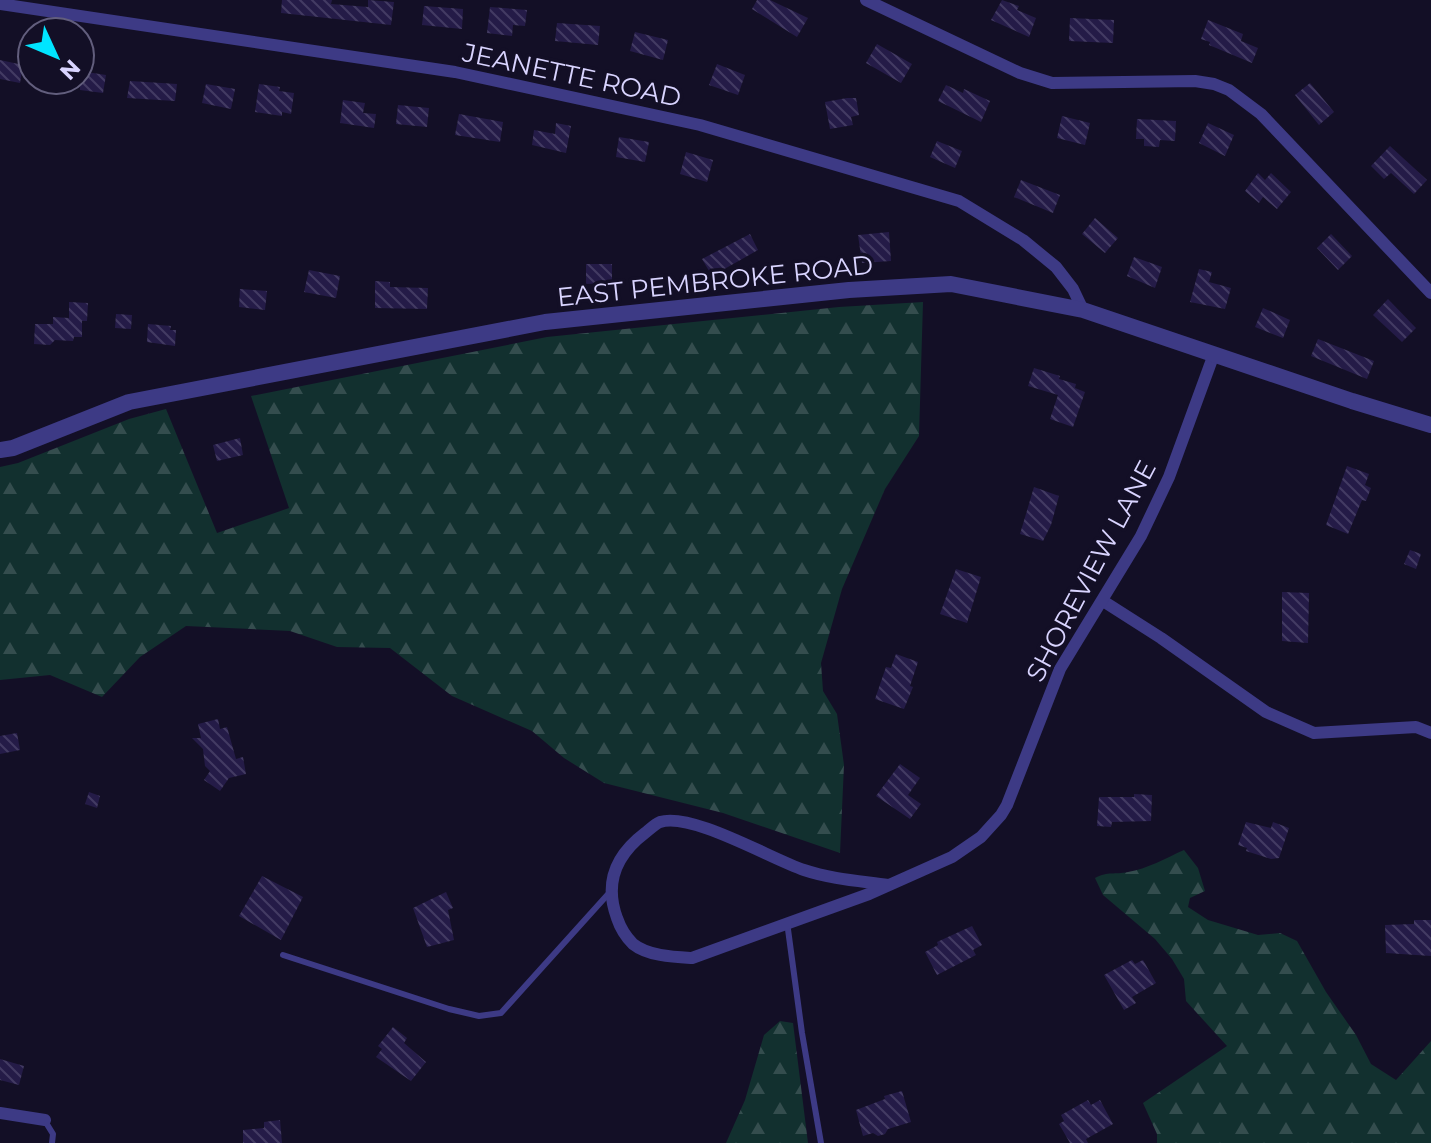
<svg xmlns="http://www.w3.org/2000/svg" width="1431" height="1143" font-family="Montserrat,sans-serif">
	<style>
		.forest { fill: url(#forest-firs) }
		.building { fill: url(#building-back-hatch) }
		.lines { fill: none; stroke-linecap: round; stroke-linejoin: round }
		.service { stroke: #3d3a85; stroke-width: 6 }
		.minor { stroke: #3d3a85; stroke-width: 12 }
		.tertiary { stroke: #3d3a85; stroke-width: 16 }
		.labels { text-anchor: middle; stroke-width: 7; stroke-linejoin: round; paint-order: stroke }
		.street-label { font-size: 26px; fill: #d9d4ff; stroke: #130f26 }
	</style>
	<defs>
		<pattern id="forest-firs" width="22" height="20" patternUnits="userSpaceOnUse" patternTransform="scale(2)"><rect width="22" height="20" fill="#12302f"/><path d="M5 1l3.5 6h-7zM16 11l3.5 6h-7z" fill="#344d4e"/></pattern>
		<pattern id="building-back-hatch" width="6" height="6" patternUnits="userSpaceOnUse" patternTransform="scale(2)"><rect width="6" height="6" fill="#241b47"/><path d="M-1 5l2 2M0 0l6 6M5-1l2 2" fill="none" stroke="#433b63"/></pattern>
	</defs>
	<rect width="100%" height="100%" fill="#130f26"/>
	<g class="forest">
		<path d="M923,302L919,436L885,489L842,589L821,663L823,691L837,714L844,765L840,853L723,813L604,783L564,758L532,731L452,696L390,648L337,647L290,631L186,626L140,657L102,697L50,675L0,680V467L18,463L129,419L166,409L217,533L289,508L251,396L547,337L839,307Z"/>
		<path d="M1184,850L1198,868L1205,891L1190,898L1188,907L1208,920L1258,935L1280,933L1297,941L1326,992L1356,1035L1371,1064L1396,1080L1431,1041V1143H1157V1134L1143,1103L1227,1046L1186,1001L1184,979L1172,959L1155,939L1103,895L1095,878C1109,871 1114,875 1128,872C1147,869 1166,858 1184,850Z"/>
		<path d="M780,1021L793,1023L808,1143H726L745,1100L764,1035Z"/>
	</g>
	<g class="building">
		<path d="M282,0H332L331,4L368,7V0L394,2L391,25L281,13Z"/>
		<path d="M757,0H770L808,18L797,37L752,9Z"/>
		<path d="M1002,0L1019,6L1017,10L1036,18L1029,37L991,20Z"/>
		<path d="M424,6L463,9L462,29L422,25Z"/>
		<path d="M490,7L527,10L525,26L513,25L512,36L487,33Z"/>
		<path d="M1070,18L1114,20L1113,43L1069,41Z"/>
		<path d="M1208,20L1243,34L1241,41L1258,48L1252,63L1209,45L1210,42L1201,39Z"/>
		<path d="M557,23L600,26L598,45L555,41Z"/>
		<path d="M635,32L668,40L663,60L630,51Z"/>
		<path d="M877,44L912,64L901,83L866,63Z"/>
		<path d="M0,60L23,65L20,83L0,79Z"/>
		<path d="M717,64L745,75L738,95L709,85Z"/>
		<path d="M80,71L106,75L103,93L80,90Z"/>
		<path d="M130,81L177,84L175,101L127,98Z"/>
		<path d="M1310,83L1334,112L1319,125L1295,95Z"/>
		<path d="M206,84L235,89L231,109L202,103Z"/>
		<path d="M259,84L280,87L279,91L294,93L291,114L282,112V116L255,112Z"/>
		<path d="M946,85L963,93L964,89L990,101L981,122L938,101Z"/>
		<path d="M847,98H856L859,115L851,117L853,125L830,129L825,102Z"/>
		<path d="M343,100L365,103L363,113L376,114L374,128L340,123Z"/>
		<path d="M398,105L429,108L427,127L396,124Z"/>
		<path d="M459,114L503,122L500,142L455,135Z"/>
		<path d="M1062,116L1090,123L1085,145L1057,138Z"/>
		<path d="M1137,119L1176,121L1175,141L1160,140L1159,147L1144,146V139H1136Z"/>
		<path d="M556,123L571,126L566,153L532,145L534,130L555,134Z"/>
		<path d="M1208,123L1234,135L1225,156L1199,143Z"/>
		<path d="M619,137L649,142L645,162L616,157Z"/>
		<path d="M937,141L962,151L955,168L930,157Z"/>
		<path d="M1390,146L1427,180L1414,194L1391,173L1384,179L1371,166Z"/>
		<path d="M686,152L713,160L707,182L680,174Z"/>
		<path d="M1258,173L1265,180L1271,173L1291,192L1277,209L1263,197L1259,203L1245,191Z"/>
		<path d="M1021,180L1060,195L1053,213L1014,197Z"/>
		<path d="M1095,218L1118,238L1105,253L1082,234Z"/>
		<path d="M889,232L891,261L862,263L858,235Z"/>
		<path d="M750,234L758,250L712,276L702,259Z"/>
		<path d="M1331,234L1352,256L1338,270L1317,248Z"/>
		<path d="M1134,257L1162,267L1155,288L1127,276Z"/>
		<path d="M586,264H612V283L586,284Z"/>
		<path d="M1199,269L1212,272L1209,282L1231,288L1225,309L1190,302Z"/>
		<path d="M309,270L340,276L336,298L304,292Z"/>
		<path d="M375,281L390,282V287L428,288L427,309L375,308Z"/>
		<path d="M240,289L267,291L265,310L239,307Z"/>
		<path d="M1388,299L1416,328L1402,342L1373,315Z"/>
		<path d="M69,302L88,303L87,321H82V337H74L73,341L55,340L50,345L34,344L35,324H53V317L69,318Z"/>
		<path d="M1263,308L1290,320L1283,338L1255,327Z"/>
		<path d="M116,314L132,315L131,329L115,328Z"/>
		<path d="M148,324L171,326L170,330H176L175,346L147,342Z"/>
		<path d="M1318,339L1374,361L1367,379L1311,356Z"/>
		<path d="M1034,368L1060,376L1059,379L1076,384L1075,388L1085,392L1073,427L1050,419L1058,395L1028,386Z"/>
		<path d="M240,438L243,455L217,461L213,445Z"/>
		<path d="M1347,466L1369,474L1365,485L1371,488L1366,501L1362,500L1348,534L1326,525Z"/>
		<path d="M1034,487L1059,496L1051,525L1043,541L1020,534Z"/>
		<path d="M1410,550L1421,554L1416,569L1404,564Z"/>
		<path d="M956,569L981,577L967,623L940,614Z"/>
		<path d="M1282,592L1309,593L1308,643L1282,641Z"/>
		<path d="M896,654L918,662L910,686L913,687L904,709L875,699L886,667L891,668Z"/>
		<path d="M218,719L220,729L227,727L236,759L243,757L246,774L229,778L220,791L204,780L210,771L205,766L203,749L192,738H201L198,724Z"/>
		<path d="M17,733L20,750L0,754V736Z"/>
		<path d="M900,764L920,778L908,795L921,804L910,819L876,796Z"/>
		<path d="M89,792L100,796L97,808L85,804Z"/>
		<path d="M1134,794L1152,795L1151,821L1112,822L1111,827L1097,826L1099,797H1134Z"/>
		<path d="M1246,822L1271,828L1273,822L1289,828L1279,858L1271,859L1246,851L1247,848L1238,845Z"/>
		<path d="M262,876L303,897L281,940L239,916Z"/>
		<path d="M446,892L453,908L448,910L454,940L427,947L413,908Z"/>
		<path d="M1414,920H1431V956L1386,953L1385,925L1414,924Z"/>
		<path d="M972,926L982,945L973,950L976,955L937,975L925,952L938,945L937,942Z"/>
		<path d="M1132,960L1135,964L1143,960L1156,983L1132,997L1136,1003L1124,1010L1104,975Z"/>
		<path d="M393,1027L407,1038L404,1043L426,1062L411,1081L376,1057L382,1049L378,1046Z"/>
		<path d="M0,1059L24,1066L19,1085L0,1080Z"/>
		<path d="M902,1091L911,1122L888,1129L885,1134L878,1136L873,1133L863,1136L856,1110L885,1099L884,1096Z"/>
		<path d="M1088,1100L1091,1105L1100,1100L1113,1124L1086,1139L1088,1143H1070L1059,1124L1064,1121L1061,1115Z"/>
		<path d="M280,1120L282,1143H243V1130L264,1128V1122Z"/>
	</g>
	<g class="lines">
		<g class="service">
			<path d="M787,922L802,1033L821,1143"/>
			<path d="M283,955L449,1009L479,1016L501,1013L610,892"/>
			<path d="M45,1121L53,1134L52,1143"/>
		</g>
		<g class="minor">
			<path d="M866,0L1020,73L1052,83L1195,81L1214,84L1229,90L1261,114L1431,293"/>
			<path d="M0,4L455,72L700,125L959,201L1023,240L1056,267L1073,289L1083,310"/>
			<path d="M1103,601L1161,638L1266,712L1314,733L1416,727L1431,733"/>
			<path d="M888,885C860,881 831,879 804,870C771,859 692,812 660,822C655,824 649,830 645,833C616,855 604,883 617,918C620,927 626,937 633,944C648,956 673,957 692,958L869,894L952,857L981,837L1001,815L1007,805L1060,669L1141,536L1169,477L1214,354"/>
			<path d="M0,1113L45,1120"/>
		</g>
		<path class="tertiary" d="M0,450L13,448L129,402L545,322L849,290L951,284L1083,310L1352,401L1431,425"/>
	</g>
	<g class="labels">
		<g class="street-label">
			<text transform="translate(572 75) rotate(12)" y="9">JEANETTE ROAD</text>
			<text transform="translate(715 281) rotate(-6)" y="9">EAST PEMBROKE ROAD</text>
			<text transform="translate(1091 571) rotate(-62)" y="9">SHOREVIEW LANE</text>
		</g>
	</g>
	<g transform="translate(56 56) rotate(134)"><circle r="38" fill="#130f26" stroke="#625e7d" stroke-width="2"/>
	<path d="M0-6L14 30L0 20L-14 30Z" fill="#00e5ff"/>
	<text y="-12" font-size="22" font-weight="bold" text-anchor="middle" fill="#d9d4ff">N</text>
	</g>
</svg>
